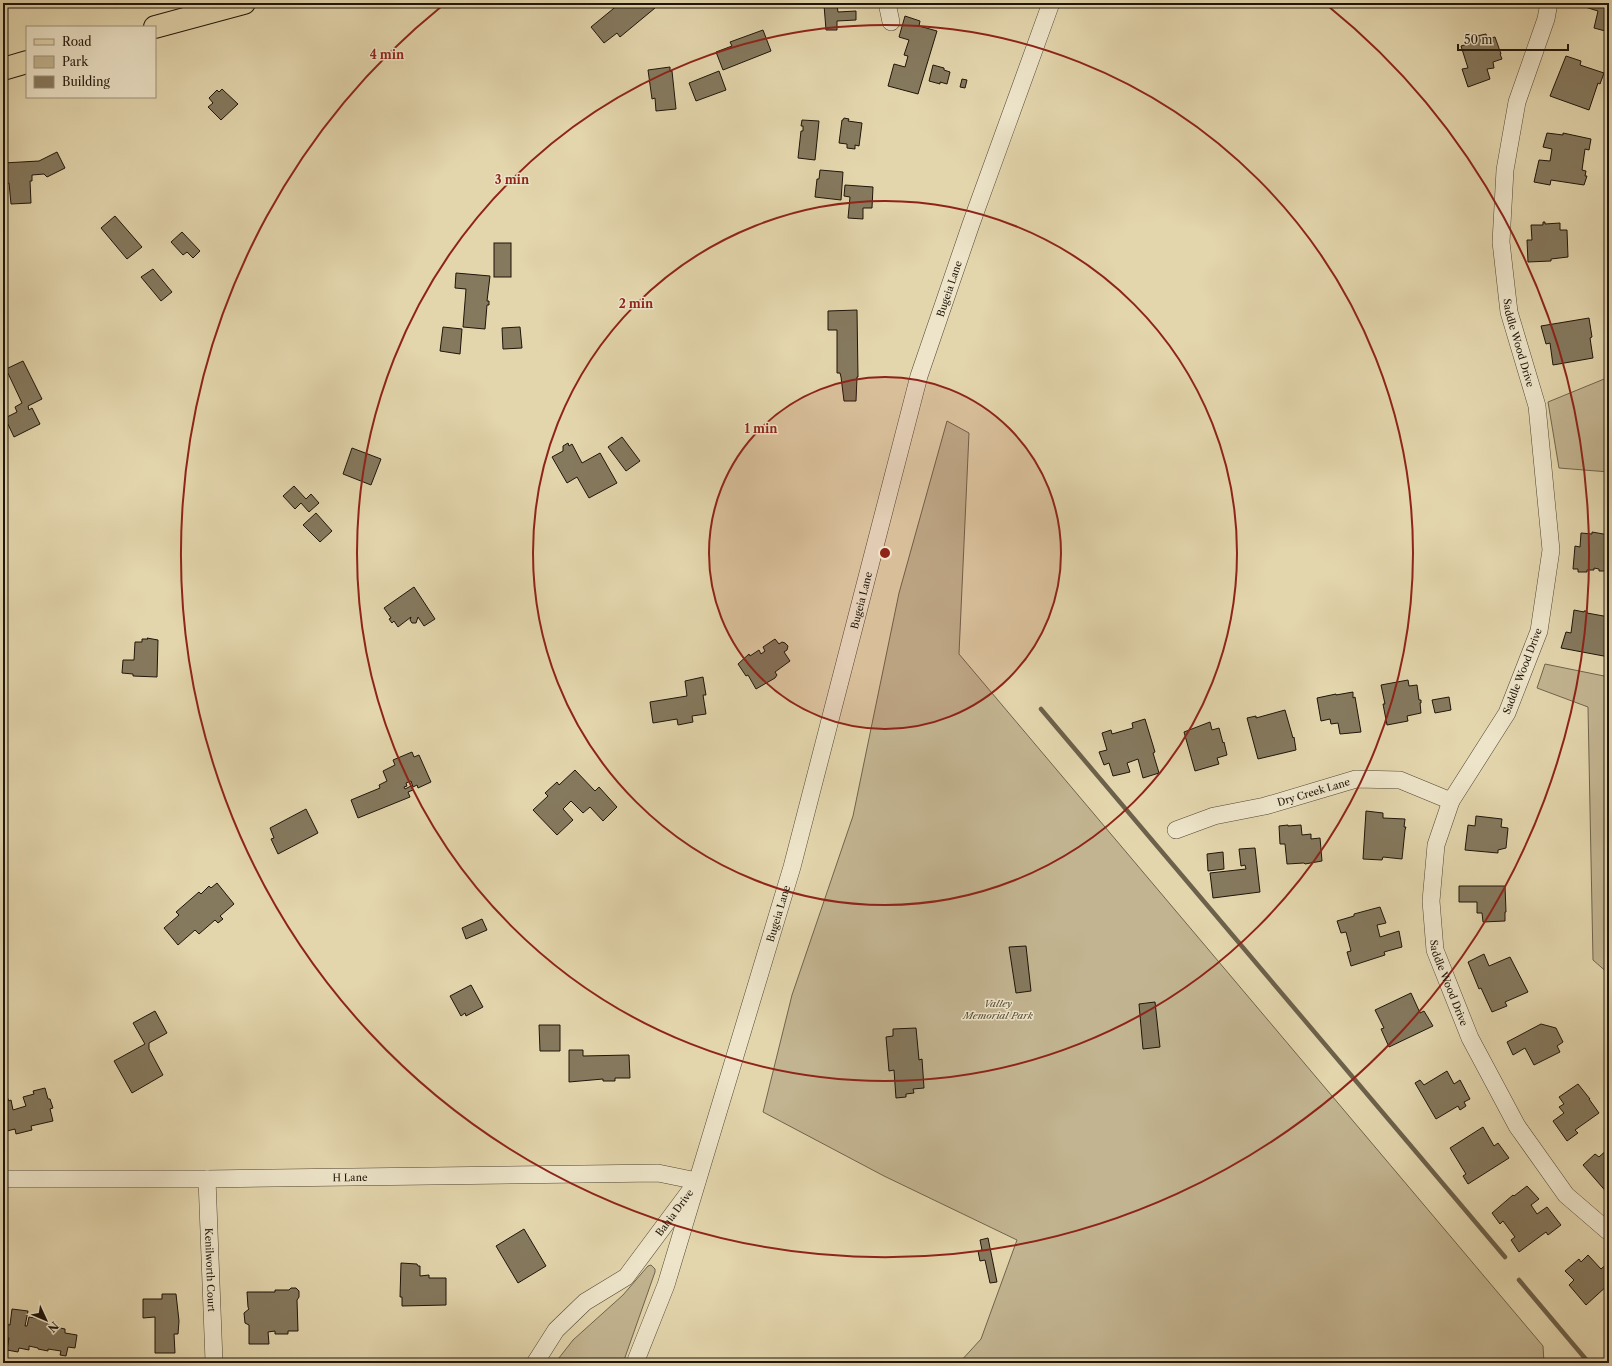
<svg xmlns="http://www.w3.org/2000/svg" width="1612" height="1366" font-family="'Libre Caslon Text',serif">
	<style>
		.green { fill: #c2b490; stroke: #70644c }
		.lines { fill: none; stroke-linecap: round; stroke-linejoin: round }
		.stream { stroke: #6c614a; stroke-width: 4.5 }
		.building { fill: #85795e; stroke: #1f1509 }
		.minor-casing { stroke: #504532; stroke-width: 18 }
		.major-casing { stroke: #1f1509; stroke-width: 24 }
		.minor { stroke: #ede4c9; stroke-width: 17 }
		.major { stroke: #e3d5ac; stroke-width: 22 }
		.ring { fill: none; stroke: #8f2418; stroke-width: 2 }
		.labels { text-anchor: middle; stroke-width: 3; stroke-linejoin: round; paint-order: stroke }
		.street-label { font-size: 10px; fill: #1f1509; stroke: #ede4c9 }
		.park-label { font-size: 10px; font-style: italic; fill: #584d38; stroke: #ede4c9 }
		.centre { fill: #8f2418; stroke: #ede4c9; stroke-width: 2 }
		.ring-label { font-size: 12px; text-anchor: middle; font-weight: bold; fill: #8f2418; stroke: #ede4c9; stroke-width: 3; stroke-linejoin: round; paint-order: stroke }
	</style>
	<rect width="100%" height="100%" fill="#e3d5ac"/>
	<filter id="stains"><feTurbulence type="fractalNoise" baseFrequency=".005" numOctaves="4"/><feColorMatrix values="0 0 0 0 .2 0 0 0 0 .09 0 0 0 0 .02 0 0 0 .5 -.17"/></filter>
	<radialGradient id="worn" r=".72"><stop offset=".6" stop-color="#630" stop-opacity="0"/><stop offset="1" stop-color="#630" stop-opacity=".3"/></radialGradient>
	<g class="green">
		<path d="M1609,377V472L1559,468L1548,402Z"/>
		<path d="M947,421L969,433L959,654L1543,1346L1544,1363H959L981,1339L1017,1240L884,1176L763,1112L792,995L853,816L899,593Z"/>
		<path d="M1545,664L1609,677V974L1593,960L1588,707L1537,688Z"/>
		<path d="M651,1265L655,1269V1272L623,1363H555L573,1340L623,1295L648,1266Z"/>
	</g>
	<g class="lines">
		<g class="stream">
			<path d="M1041,709L1505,1257"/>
			<path d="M1519,1280L1589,1363"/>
		</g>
	</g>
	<g class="building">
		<path d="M618,3H651L655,8L620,37L617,33L604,43L591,27L619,4Z"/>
		<path d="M1586,3H1609V32L1594,28L1598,11L1585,7Z"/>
		<path d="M824,5H837L838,12L856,11V20L837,21V30H826Z"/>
		<path d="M905,16L920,21L919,26L937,31L918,94L888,86L894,64L905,67L908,56L904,55L909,40L899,37Z"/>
		<path d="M763,30L771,51L723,70L716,52L732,46L730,42Z"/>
		<path d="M1486,34L1487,39L1495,37L1501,54H1500L1502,59L1493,62L1494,68L1487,69L1490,79L1468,87L1462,69L1468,68L1461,46L1478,41L1477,36Z"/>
		<path d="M1566,56L1581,61L1580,65L1604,73L1600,84L1598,83L1589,110L1550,96Z"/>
		<path d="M933,65L944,68V70L950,72L947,84L940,82V84L929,81Z"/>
		<path d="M670,67V71H672L676,109L656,111L655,98L652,99L648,70Z"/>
		<path d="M719,71L726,90L696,101L689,83Z"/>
		<path d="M962,79L967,80L965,88L960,87Z"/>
		<path d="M222,89L238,104L221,120L208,107L213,103L209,98L217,90L219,92Z"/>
		<path d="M844,118L849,119L848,121L862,123L859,146L855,145V149L847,148V144L839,143L842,120H843Z"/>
		<path d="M802,120L819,121L815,160L798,158L801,131H803V126H801Z"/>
		<path d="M1547,133L1563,135V133L1591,139L1589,150L1585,149L1582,170L1586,171L1585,176H1587L1584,185L1551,180L1550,185L1534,182L1539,160L1550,161L1552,149L1543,147Z"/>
		<path d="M57,152L65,168L47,177L44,174L32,175V181H30L31,203L11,204L9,183L3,184V163L39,161Z"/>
		<path d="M820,170L843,172L841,200L815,197L817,179H819Z"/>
		<path d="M845,185L873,187L872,208H863V219L848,218L850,197L844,196Z"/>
		<path d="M115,216L142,247L127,259L101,228Z"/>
		<path d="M1543,222H1545V224L1560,223V230H1567L1568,257L1551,259V261L1528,262L1527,240H1532L1531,225H1543Z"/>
		<path d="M182,232L200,251L193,258L187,252L183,255L171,242Z"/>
		<rect x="494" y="243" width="17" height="34"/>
		<path d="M153,269L172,292L161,301L141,277Z"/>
		<path d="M456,273L490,276L487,301H489V305H487L485,329L463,327L466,289L455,288Z"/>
		<path d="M857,310L858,377H857L856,401H844L841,377L840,373H837V330H828V311Z"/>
		<path d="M1589,318L1592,337L1590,338L1593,358L1553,365L1550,343L1546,344L1541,326Z"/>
		<path d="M443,327L462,329L460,354L440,351Z"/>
		<path d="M520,327L522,348L503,349L502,328Z"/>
		<path d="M23,361L42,399L28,406L29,410L32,408L40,424L14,437L5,418L17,412L15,407L22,403L6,369Z"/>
		<path d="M622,437L640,461L626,471L608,447Z"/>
		<path d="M568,443L569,446L572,444L582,463L600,453L617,483L589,498L577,477L567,483L552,457L563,451V446Z"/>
		<path d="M352,448L381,459L371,485L343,474Z"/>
		<path d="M294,486L306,499L311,494L319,503L309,512L301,503L295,509L283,496Z"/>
		<path d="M316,513L332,531L320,542L303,525Z"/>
		<path d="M1592,532L1609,535V571H1599V569L1594,568V570H1587V572H1578V569H1573L1575,546L1580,547L1581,533L1592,534Z"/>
		<path d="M414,587L435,619L424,626L418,617L416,623H412L410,620L411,617L398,627L394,621L392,623L389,619L391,618L384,608Z"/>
		<path d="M1574,610L1584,612V611H1587V613L1609,617V657L1561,648L1566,632L1571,633Z"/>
		<path d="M147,638L158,640L157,677L133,676V674L122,673L123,660H134L135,642H142V639H148Z"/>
		<path d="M775,639L779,644L782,642L785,643L788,646L787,650L784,652L790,661L775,672L777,675L775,678L756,689L748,675L746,676L738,664L749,654L750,656L759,650L761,654L765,651L763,647Z"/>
		<path d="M703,677L706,695H703L706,714L692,716L693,722L678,725L677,719L653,723L650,702L687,696L685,681Z"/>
		<path d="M1408,680L1409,686L1417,685L1419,700H1421V703H1420L1421,713L1407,716L1408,721L1387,725L1383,704H1385L1381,685Z"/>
		<path d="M1353,692V698L1355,697L1361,732L1340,734L1338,723L1331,724L1330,719L1321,721L1317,698L1336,694V695Z"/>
		<path d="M1449,697L1451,710L1435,713L1432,700Z"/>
		<path d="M1285,710L1293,738L1294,737L1296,750L1258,759L1247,718L1256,716V718Z"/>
		<path d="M1145,719L1155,752L1153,753L1159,773L1143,778L1138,759L1127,763L1130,772L1113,776L1109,763L1104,765L1099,752L1107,750L1102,733L1111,730L1112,734L1133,728L1132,723Z"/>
		<path d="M1210,722L1212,730L1219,728L1223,743L1224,742L1227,755L1217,758L1219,764L1195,771L1184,732Z"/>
		<path d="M412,752L414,757L419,755L431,782L418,788L417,785L413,787L411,781L406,783L407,786L404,787L405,789L411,786L413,790L408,792L410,797L358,818L351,800L380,788L379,785L387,781L383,771L395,765L393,760Z"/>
		<path d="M575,770L595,791L599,787L617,807L603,821L590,807L583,813L571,801L563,809L573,820L557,835L533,810L548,796L545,793L557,782L559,785Z"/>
		<path d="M306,809L318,833L278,854L271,839L274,838L270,828Z"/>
		<path d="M1366,811L1383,813V818L1405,819L1404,827H1406L1405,830L1402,859L1383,857L1382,860L1363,859Z"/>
		<path d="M1476,816L1502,819L1501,827L1508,828L1506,848L1498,850V853L1465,850L1468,825L1475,826Z"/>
		<path d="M1288,825V826L1301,825L1302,835L1311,834V839L1320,838L1322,861L1305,864L1304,863L1287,864L1285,844H1280L1279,826Z"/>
		<path d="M1255,848L1260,892L1213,898L1210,873L1246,869L1245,865L1241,866L1239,849Z"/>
		<path d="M1223,852L1224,869L1208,871L1207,854Z"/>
		<path d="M217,883L234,904L220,916L223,919L218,923L215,920L199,934L195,930L178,945L164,928L179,915L176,912L199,892L201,894L209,886L211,888Z"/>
		<path d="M1459,886H1505L1506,912H1505V921L1483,922L1482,913H1477V902H1459Z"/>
		<path d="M1380,907L1386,923L1377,925L1380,937L1399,931L1402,947L1384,952L1385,955L1351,966L1347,952L1351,951L1346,932L1341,933L1337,921L1354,916V914Z"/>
		<path d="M482,919L487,930L466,939L462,928Z"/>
		<path d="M1026,946L1031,991L1016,993L1009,947Z"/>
		<path d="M1484,954L1489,966L1510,957L1528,992L1505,1002L1507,1006L1492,1012L1481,988L1479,989L1468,962Z"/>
		<path d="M471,985L483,1007L466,1016L465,1013L461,1016L450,996Z"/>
		<path d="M1411,993L1420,1013L1424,1011L1433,1026L1389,1047L1381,1029L1384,1028L1375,1010Z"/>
		<path d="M1155,1002L1160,1047L1143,1049L1139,1004Z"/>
		<path d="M155,1011L167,1033L149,1043V1049L163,1075L132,1093L114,1061L145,1044L133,1023Z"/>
		<path d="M1541,1024L1556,1028L1563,1042L1557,1046L1560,1052L1534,1065L1525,1048L1513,1055L1507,1042Z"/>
		<path d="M539,1025H560V1051H540Z"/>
		<path d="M916,1028L919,1060L922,1059L924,1088L913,1089L914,1093L906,1094V1097L896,1098L894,1070L889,1071L886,1037L893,1036V1029Z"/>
		<path d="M569,1050H583V1056L629,1055L630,1078H615V1081H603V1079L569,1082Z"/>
		<path d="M1447,1071L1454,1084L1460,1080L1470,1099L1464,1102L1466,1106L1460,1110L1458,1106L1436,1119L1415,1083L1420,1080L1424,1085Z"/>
		<path d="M1578,1084L1590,1099H1589L1599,1113L1575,1130L1578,1133L1567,1141L1553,1121L1564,1113L1559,1107L1564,1104L1559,1097Z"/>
		<path d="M45,1088L48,1099H50L53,1108L50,1109L53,1121L31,1126L32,1130L16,1134L15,1129L3,1132V1098L7,1097L9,1101L11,1100L13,1110L26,1106L23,1097L34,1094L33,1091Z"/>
		<path d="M1483,1127L1494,1146L1498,1143L1509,1158L1468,1184L1463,1176L1466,1174L1450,1148Z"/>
		<path d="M1609,1148V1195L1583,1165L1595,1154L1599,1157Z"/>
		<path d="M1527,1186L1539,1199L1531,1205L1537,1214L1547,1207L1561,1225L1548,1235L1546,1232L1519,1252L1511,1240L1515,1237L1503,1221L1500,1224L1492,1213L1513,1195L1514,1196Z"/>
		<path d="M524,1229L546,1266L518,1283L496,1246Z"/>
		<path d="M988,1238L997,1282L990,1283L985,1260L980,1261L978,1251L982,1250L980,1240Z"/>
		<path d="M1588,1255L1601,1269L1609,1262V1284L1586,1305L1569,1285L1574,1280L1565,1271L1579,1259L1581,1262Z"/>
		<path d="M401,1263L417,1264L418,1266H420V1276L429,1275V1278H446V1305L402,1306V1297H400Z"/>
		<path d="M291,1288H296L299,1291V1297L297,1300L298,1331H288V1334H275V1331L268,1332L269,1344H249V1325L245,1323L244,1313L249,1309L248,1307L247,1292H275V1290H289Z"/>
		<path d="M162,1294H176L179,1321L178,1334H174L175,1353H155V1317L143,1318V1299H162Z"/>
		<path d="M12,1309L28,1311L25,1326H27L29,1317L41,1319L51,1326L65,1329V1333L77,1335L75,1348L68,1347L66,1356L60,1355L61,1351L48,1349V1351L38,1349V1348L29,1346V1350L19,1348L18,1352L7,1350L9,1338L3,1337V1324L10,1325Z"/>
	</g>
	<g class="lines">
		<defs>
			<g id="minor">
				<path d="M887,3L891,22"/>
				<path id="s1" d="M1549,3L1546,19L1517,102L1505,170L1501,242L1509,312L1537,406L1551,550L1539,631L1507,713L1451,801L1436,845L1431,901L1435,950L1470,1038L1517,1126L1566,1195L1609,1232"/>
				<path id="s2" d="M1176,830L1214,816L1265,806L1356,779L1400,780L1451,801"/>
				<path id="s3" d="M3,1179H207L658,1173L697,1181"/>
				<path id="s4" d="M207,1179L214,1361"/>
				<path id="s5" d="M535,1363L556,1330L585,1302L626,1277L690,1191"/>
				<path id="s6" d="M635,1363L666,1285L792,867L919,376L971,224L1051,3"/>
			</g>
			<g id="major">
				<path d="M155,27L244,3"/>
				<path d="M3,69L27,62"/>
			</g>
		</defs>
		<use href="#minor" class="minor-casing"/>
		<use href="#major" class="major-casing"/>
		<use href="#minor" class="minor"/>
		<use href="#major" class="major"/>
	</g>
	<circle cx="885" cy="553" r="176" fill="#8f2418" fill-opacity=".12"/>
	<g class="ring">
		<circle cx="885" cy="553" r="176"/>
		<circle cx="885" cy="553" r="352"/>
		<circle cx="885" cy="553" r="528"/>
		<path d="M1328 6A704 704 0 1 1 442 6"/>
	</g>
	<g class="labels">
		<g class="street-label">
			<text dy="4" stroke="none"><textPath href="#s6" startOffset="1120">Bugeia Lane</textPath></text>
			<text dy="4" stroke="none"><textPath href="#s1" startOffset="348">Saddle Wood Drive</textPath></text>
			<text dy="4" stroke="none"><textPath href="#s6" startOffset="796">Bugeia Lane</textPath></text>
			<text transform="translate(1522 671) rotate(-69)" y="4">Saddle Wood Drive</text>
			<text dy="4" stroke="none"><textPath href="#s2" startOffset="143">Dry Creek Lane</textPath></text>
			<text dy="4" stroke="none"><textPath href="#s6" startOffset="472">Bugeia Lane</textPath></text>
			<text dy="4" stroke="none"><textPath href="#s1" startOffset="1020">Saddle Wood Drive</textPath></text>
			<text dy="4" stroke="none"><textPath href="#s3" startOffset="347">H Lane</textPath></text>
			<text dy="4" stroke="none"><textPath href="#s5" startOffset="208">Bahia Drive</textPath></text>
			<text dy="4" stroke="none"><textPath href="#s4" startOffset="91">Kenilworth Court</textPath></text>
		</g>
		<g class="park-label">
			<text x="998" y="1007">Valley<tspan x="998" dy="12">Memorial Park</tspan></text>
		</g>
	</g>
	<circle cx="885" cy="553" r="6" class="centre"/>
	<g class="ring-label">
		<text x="387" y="59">4 min</text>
		<text x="512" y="184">3 min</text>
		<text x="636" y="308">2 min</text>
		<text x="761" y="433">1 min</text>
	</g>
	<rect width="1612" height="1366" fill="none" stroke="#e3d5ac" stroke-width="16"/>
	<rect x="4" y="4" width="1604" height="1358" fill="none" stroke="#1f1509" stroke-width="2"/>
	<rect x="8" y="8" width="1596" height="1350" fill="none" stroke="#1f1509"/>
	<rect x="26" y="26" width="130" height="72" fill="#ede4c9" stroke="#9b917c"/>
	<rect x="34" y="39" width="20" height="6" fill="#e3d5ac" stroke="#9b917c"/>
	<text x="62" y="46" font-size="12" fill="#1f1509">Road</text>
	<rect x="34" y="56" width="20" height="12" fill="#c2b490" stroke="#9b917c"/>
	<text x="62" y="66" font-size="12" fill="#1f1509">Park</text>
	<rect x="34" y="76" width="20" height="12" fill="#85795e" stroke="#9b917c"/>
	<text x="62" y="86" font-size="12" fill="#1f1509">Building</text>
	<g transform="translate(46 1320) rotate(134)" stroke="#ede4c9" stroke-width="3" paint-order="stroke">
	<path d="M0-3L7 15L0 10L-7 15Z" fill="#1f1509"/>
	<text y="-6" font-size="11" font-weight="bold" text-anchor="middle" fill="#1f1509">N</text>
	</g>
	<path d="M1458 44v6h110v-6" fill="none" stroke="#1f1509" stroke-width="2"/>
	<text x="1464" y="44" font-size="12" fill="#1f1509" stroke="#ede4c9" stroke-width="3" paint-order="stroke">50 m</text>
	<rect width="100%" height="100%" filter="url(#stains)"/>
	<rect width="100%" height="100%" fill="url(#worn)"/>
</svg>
